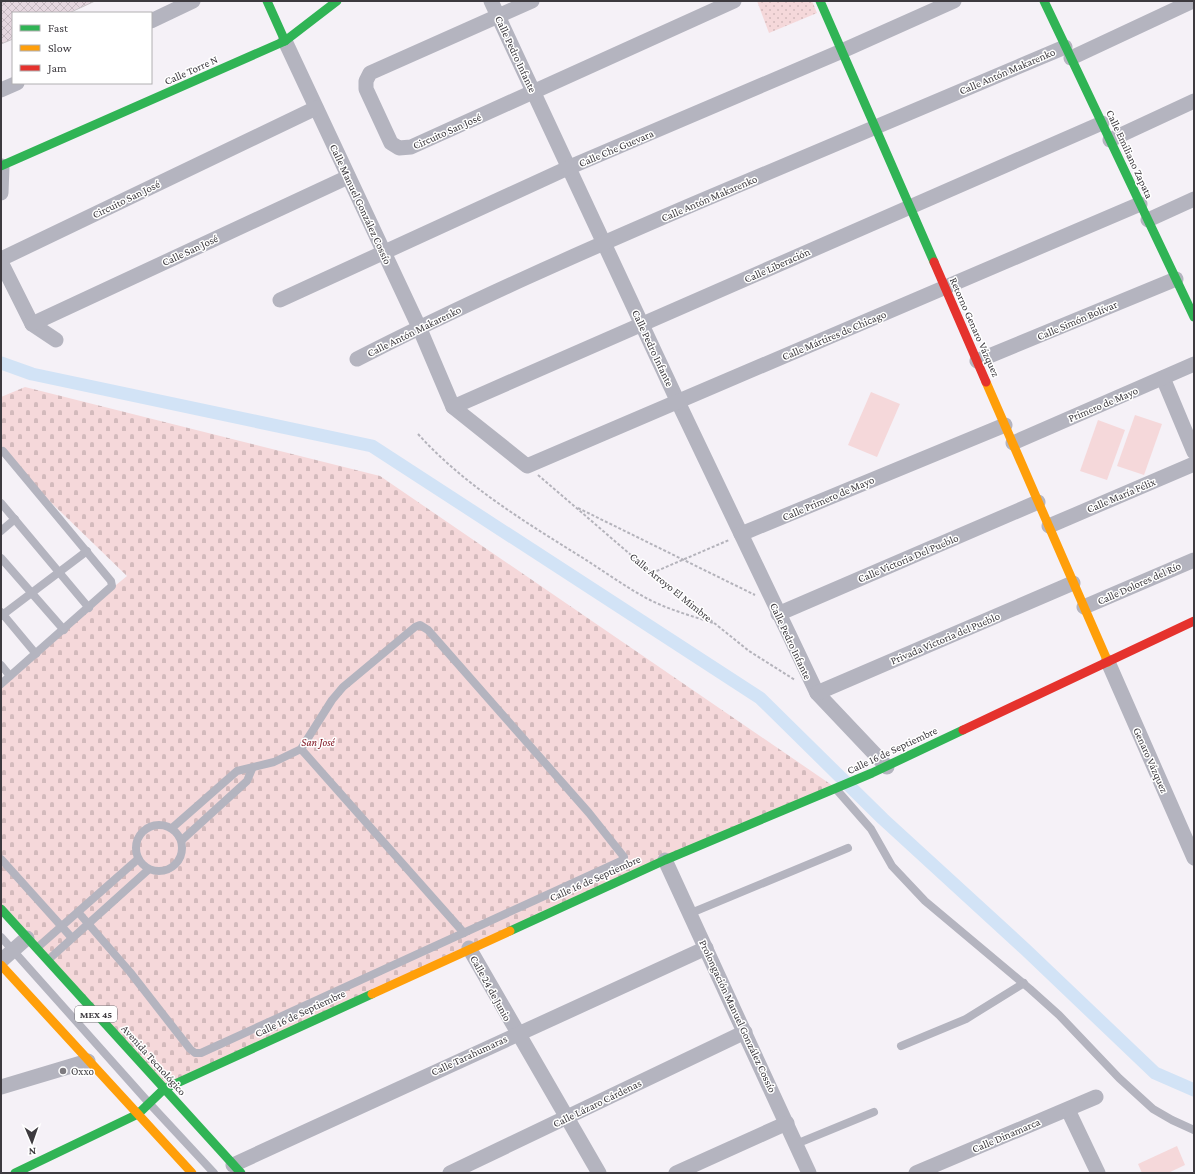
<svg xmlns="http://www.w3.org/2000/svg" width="1195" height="1174" font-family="'Crimson Pro',serif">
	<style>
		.cemetery { fill: url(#cemetery-stones) }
		.park { fill: url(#park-dots) }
		.garden { fill: #f5d8da }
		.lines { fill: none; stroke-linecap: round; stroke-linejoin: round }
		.canal { stroke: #d2e3f6; stroke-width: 13 }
		.building { fill: url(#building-cross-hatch); stroke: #c8c3c7 }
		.path { stroke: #b4b3bb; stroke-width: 2; stroke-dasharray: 3 2; stroke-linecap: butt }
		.lane { stroke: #b4b4bf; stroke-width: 8 }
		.street { stroke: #b4b4bf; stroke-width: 15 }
		.fast { stroke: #30b455; stroke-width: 9 }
		.slow { stroke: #ff9f0a; stroke-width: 9 }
		.jam { stroke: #e5322d; stroke-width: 9 }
		.poi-dot { fill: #7d7a7f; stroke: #fff; stroke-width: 1.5 }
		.labels { text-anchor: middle; stroke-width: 3; stroke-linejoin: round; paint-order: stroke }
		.shield { fill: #fff; stroke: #777579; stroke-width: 1 }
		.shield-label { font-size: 10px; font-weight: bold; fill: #3d3a3f }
		.street-label { font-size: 11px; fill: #3d3a3f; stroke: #fff }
		.park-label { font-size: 11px; font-style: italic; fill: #811824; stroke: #fff }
		.poi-label { font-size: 11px; fill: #3d3a3f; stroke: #fff; text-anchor: start }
	</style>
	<defs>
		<pattern id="cemetery-stones" width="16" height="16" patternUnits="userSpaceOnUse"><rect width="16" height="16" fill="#f5d8da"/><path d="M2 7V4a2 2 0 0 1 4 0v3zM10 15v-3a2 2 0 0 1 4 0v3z" fill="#d3babc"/></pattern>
		<pattern id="park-dots" width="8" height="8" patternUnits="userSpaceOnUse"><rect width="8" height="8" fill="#f5d8da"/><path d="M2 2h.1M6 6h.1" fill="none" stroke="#d3babc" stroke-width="1.8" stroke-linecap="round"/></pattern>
		<pattern id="building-cross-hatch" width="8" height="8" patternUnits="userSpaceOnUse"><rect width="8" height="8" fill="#e6d7e0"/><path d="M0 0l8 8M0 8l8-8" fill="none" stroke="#c6b9c1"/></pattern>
	</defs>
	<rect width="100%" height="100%" fill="#f5f1f7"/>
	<path class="cemetery" d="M25,387L380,476L836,788L164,1089L1,909V680L127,576L1,454V397Z"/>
	<path class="park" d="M757,1H812L817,13L769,33Z"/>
	<g class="garden">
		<path d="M871,392L900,404L877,457L848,445Z"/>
		<path d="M1135,415L1162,424L1144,475L1117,466Z"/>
		<path d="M1098,420L1125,430L1107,480L1080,471Z"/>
		<path d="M1177,1146L1185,1165L1168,1173H1142L1138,1164Z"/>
	</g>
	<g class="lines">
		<path class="canal" d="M1,363L32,374L372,446L760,698L883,819L1026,950L1155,1073L1194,1090"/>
	</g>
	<path class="building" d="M1,1H95L69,13H13V39L1,44Z"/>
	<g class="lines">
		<g class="path">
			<path d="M418,434C464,485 525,522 583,558C605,572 627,588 650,600C670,610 692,616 713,623"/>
			<path d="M538,475L652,573L749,651L795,680"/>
			<path d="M578,508L755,595"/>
			<path d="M652,573L729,540"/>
		</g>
		<g class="lane">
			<path d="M1,503L89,608"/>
			<path d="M1,531L15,519"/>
			<path d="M1,558L64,630"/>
			<path d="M1,612L36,654"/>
			<path d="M1,616L87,551"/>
			<path d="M1,665L10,676"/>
			<path d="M1,684L112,586L111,581L3,451"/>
			<path d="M301,749L464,933"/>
			<path d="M836,789L871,829L892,866L925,901L1030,989L1059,1015L1119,1078L1153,1109L1172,1120L1194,1130"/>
			<circle cx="159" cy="848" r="23"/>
			<path d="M182,840L247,781L252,769"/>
			<path d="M1,859L72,938"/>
			<path d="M78,912L130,972L190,1049L195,1053H201L621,861L624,857L589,813L428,630L420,625L415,627L343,687L332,700L301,749L274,762L237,771L172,828"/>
			<path d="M691,913L848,848"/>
			<path d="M1,937L149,1103L214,1173"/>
			<path d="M38,947L138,859"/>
			<path d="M48,960L148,870"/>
			<path d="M901,1046L966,1019L1024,983"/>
			<path d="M796,1144L874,1112"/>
		</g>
		<g class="street">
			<path d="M491,1L678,402L817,693L887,767"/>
			<path d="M532,1L370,73L366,81V89L391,143L399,148L411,147L734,1"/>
			<path d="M151,21L193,1"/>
			<path d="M285,41L419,327L453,407L527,466L1140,204"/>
			<path d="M1071,58L1193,1"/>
			<path d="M1,90L17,83"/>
			<path d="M1110,140L1194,101"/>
			<path d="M1,193L2,166"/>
			<path d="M1148,220L1194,199"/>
			<path d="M1,259L316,108"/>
			<path d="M1,262L32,324L56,340"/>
			<path d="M280,300L570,167L842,51L954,1"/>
			<path d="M32,324L348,177"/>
			<path d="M357,359C468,302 582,252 696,203C819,150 942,98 1065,47"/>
			<path d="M977,361L1176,279"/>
			<path d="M1163,378L1194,452"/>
			<path d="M453,407L1102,123"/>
			<path d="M1013,443L1194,364"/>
			<path d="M1049,526L1194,464"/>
			<path d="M741,534L1005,425"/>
			<path d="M1084,607L1194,560"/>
			<path d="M778,614L1038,502"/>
			<path d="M1108,662L1194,858"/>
			<path d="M817,693L1073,583"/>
			<path d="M665,860L809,1173"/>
			<path d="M469,948L599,1173"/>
			<path d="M1,961L27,938"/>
			<path d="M1,1087L88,1061"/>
			<path d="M1068,1110L1098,1173"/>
			<path d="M233,1165L706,948"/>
			<path d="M450,1173L745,1032"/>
			<path d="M676,1173L787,1123"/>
			<path d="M916,1173L1096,1097"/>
		</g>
		<g class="fast">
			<path d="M267,1L285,41"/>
			<path d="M820,1L934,262"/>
			<path d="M1044,1L1194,317"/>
			<path d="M1,166L285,41L337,1"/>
			<path d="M1,909L241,1173"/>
			<path d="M510,931L665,860L872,773L963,730"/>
			<path d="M15,1173L138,1114L164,1089L372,994"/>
		</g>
		<g class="slow">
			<path d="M986,382L1108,662"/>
			<path d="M1,965L192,1173"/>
			<path d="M372,994L510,931"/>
		</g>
		<g class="jam">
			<path d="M934,262L986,382"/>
			<path d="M963,730L1194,621"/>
		</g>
	</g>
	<circle class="poi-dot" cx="63" cy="1071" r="4"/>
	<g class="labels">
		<rect class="shield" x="75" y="1006" width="42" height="16" rx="3"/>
		<g class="shield-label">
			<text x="96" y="1018">MEX 45</text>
		</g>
		<g class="street-label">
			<text transform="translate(516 54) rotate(65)" y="4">Calle Pedro Infante</text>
			<text transform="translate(191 70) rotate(-24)" y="4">Calle Torre N</text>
			<text transform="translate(1007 71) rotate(-23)" y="4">Calle Antón Makarenko</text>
			<text transform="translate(447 131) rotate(-24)" y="4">Circuito San José</text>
			<text transform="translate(616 148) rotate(-23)" y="4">Calle Che Guevara</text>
			<text transform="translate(1130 154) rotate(65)" y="4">Calle Emiliano Zapata</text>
			<text transform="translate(709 198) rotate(-23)" y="4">Calle Antón Makarenko</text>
			<text transform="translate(126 199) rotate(-26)" y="4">Circuito San José</text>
			<text transform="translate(361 204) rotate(65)" y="4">Calle Manuel González Cossío</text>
			<text transform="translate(190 250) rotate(-25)" y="4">Calle San José</text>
			<text transform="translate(777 265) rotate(-24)" y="4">Calle Liberación</text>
			<text transform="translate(1077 320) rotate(-23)" y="4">Calle Simón Bolívar</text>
			<text transform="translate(975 327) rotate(66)" y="4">Retorno Genaro Vázquez</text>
			<text transform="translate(414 331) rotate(-26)" y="4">Calle Antón Makarenko</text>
			<text transform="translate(834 335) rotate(-23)" y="4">Calle Mártires de Chicago</text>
			<text transform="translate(653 348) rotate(65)" y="4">Calle Pedro Infante</text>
			<text transform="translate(1103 404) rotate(-23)" y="4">Primero de Mayo</text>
			<text transform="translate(1121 495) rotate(-23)" y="4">Calle María Félix</text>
			<text transform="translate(828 498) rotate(-23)" y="4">Calle Primero de Mayo</text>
			<text transform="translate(908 558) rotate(-23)" y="4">Calle Victoria Del Pueblo</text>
			<text transform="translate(1139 583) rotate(-24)" y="4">Calle Dolores del Río</text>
			<text transform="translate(671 587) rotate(39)" y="4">Calle Arroyo El Mimbre</text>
			<text transform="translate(945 638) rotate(-23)" y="4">Privada Victoria del Pueblo</text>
			<text transform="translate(791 641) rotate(65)" y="4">Calle Pedro Infante</text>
			<text transform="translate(892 750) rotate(-25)" y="4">Calle 16 de Septiembre</text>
			<text transform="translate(1151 760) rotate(66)" y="4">Genaro Vázquez</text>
			<text transform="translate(595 878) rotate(-24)" y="4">Calle 16 de Septiembre</text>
			<text transform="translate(491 988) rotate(61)" y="4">Calle 24 de Junio</text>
			<text transform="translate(300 1013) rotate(-25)" y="4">Calle 16 de Septiembre</text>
			<text transform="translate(738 1016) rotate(65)" y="4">Prolongación Manuel González Cossío</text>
			<text transform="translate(469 1055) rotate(-25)" y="4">Calle Tarahumaras</text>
			<text transform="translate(154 1060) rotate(48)" y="4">Avenida Tecnológico</text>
			<text transform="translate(597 1103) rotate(-26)" y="4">Calle Lázaro Cárdenas</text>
			<text transform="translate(1006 1135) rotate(-23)" y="4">Calle Dinamarca</text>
		</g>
		<g class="park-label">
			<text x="318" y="746">San José</text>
		</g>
		<g class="poi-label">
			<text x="71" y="1075">Oxxo</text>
		</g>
	</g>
	<rect width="1195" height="1174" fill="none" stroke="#3d3a3f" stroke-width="4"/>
	<rect x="12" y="12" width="140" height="72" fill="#ffffff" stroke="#b1b0b2"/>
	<rect x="20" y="25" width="20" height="6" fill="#30b455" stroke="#b1b0b2"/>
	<text x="48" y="32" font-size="12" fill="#3d3a3f">Fast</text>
	<rect x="20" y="45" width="20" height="6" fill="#ff9f0a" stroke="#b1b0b2"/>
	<text x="48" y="52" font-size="12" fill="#3d3a3f">Slow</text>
	<rect x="20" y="65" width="20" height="6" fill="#e5322d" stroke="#b1b0b2"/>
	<text x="48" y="72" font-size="12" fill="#3d3a3f">Jam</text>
	<g transform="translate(32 1142) rotate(178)" stroke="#ffffff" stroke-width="3" paint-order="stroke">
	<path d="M0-3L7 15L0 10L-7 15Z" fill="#3d3a3f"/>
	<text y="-6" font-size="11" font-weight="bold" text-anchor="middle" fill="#3d3a3f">N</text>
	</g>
</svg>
